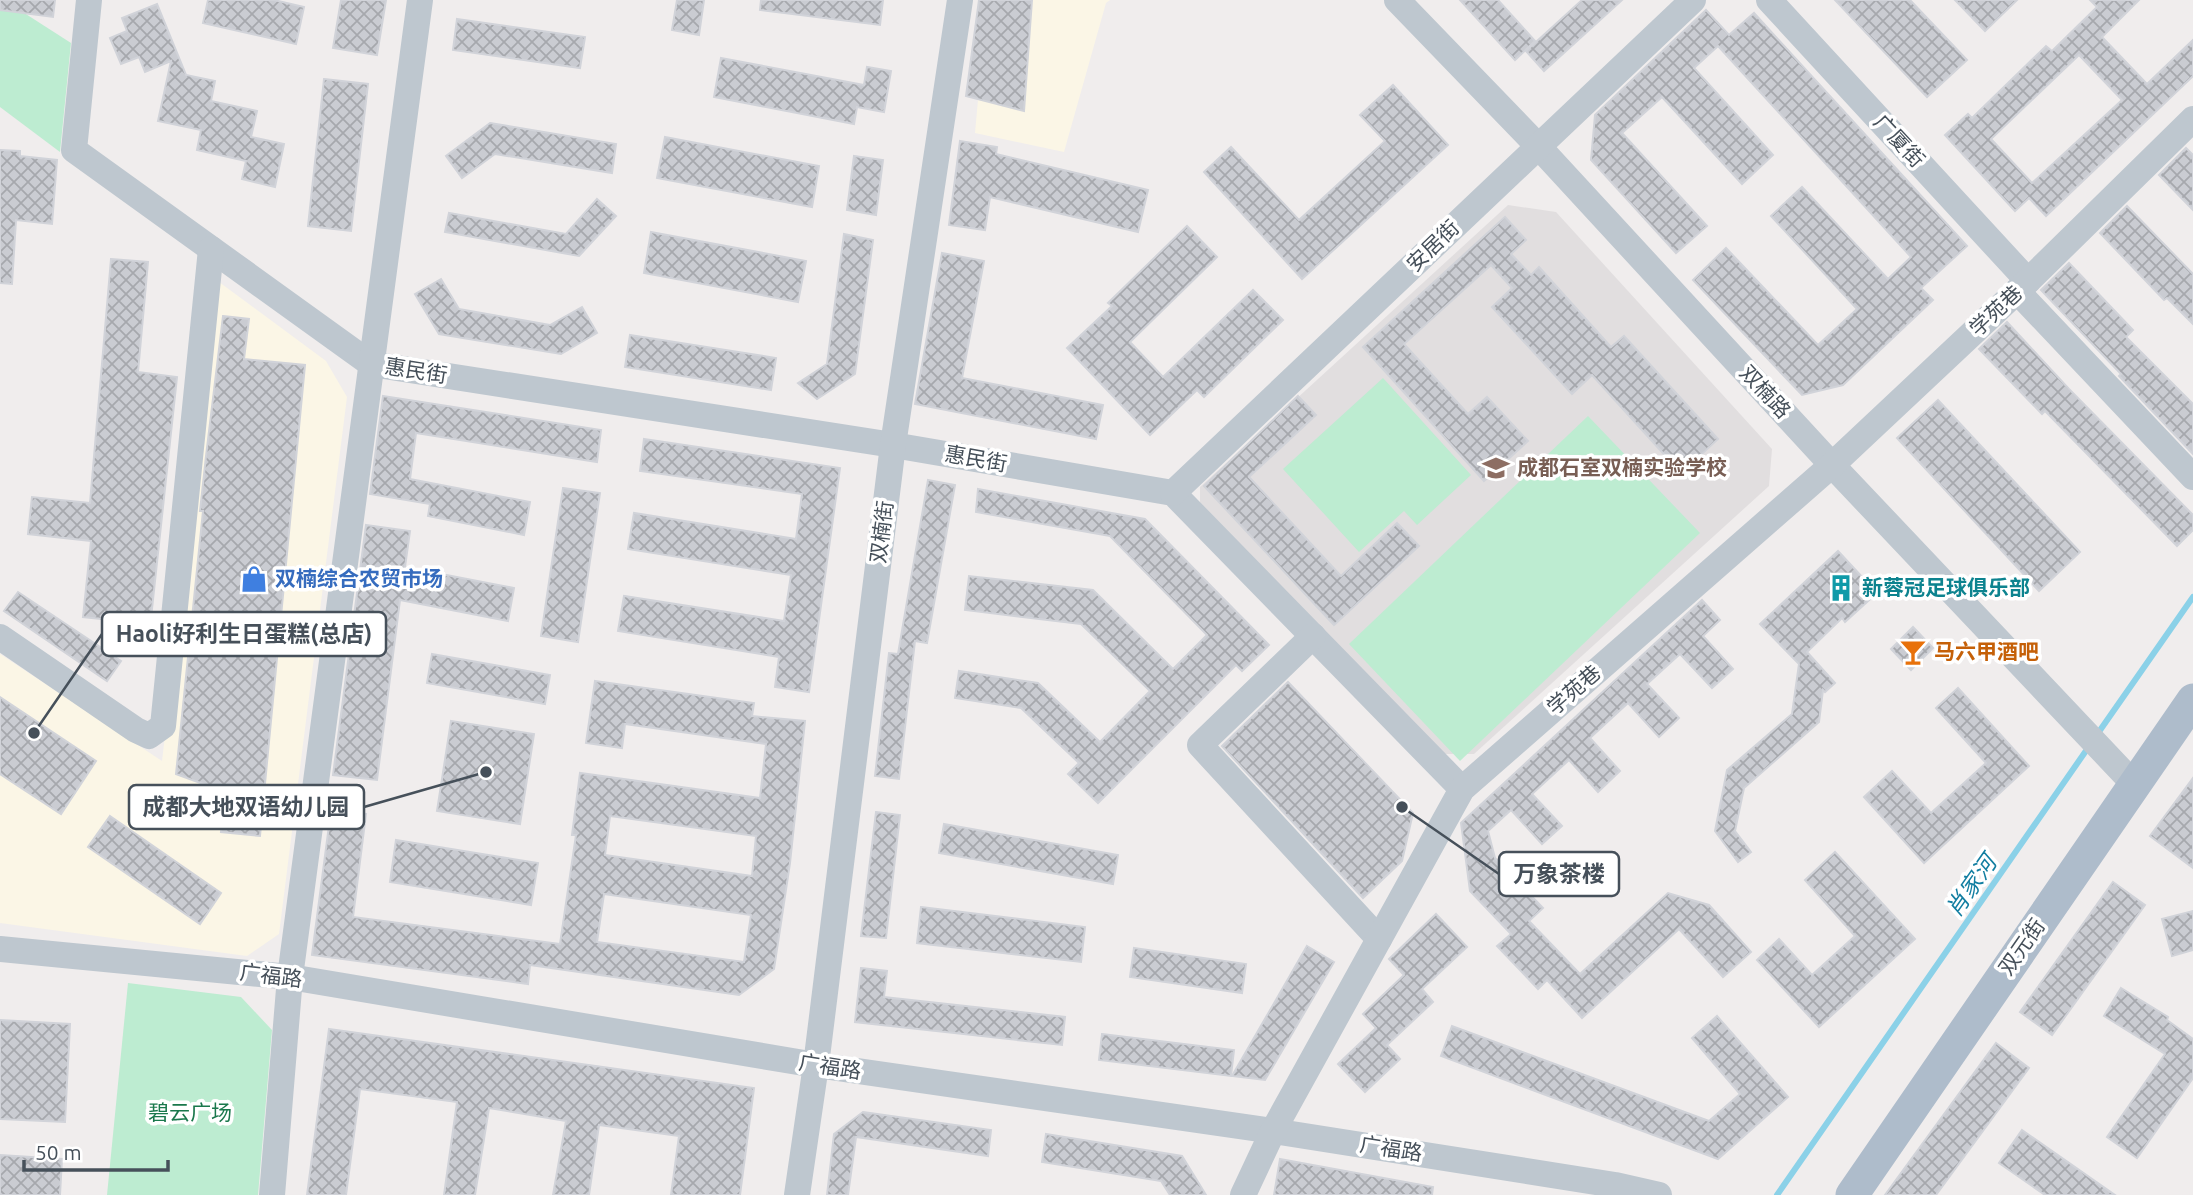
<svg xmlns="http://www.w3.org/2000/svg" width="2193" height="1195" font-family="Ubuntu,'Noto Sans SC',sans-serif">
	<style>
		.commercial { fill: #fbf6e6 }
		.education { fill: #e1dedf }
		.green { fill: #bdecd1 }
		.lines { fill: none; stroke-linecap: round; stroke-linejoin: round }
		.stream { stroke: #8bd1e8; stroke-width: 6 }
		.building { fill: url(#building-cross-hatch); stroke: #d1d3d9; stroke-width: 2; fill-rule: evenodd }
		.minor { stroke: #bec7cf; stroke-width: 26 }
		.major { stroke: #aebccb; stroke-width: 33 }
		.labels { text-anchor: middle; stroke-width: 7; stroke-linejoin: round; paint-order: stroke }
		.street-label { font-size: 21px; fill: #46505a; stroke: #fff }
		.education-label { font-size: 21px; font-weight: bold; fill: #785e54; stroke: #fff; text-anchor: start }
		.shop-label { font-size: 21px; font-weight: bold; fill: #366cbe; stroke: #fff; text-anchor: start }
		.culture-label { font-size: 21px; font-weight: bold; fill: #0d838f; stroke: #fff; text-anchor: start }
		.food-label { font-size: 21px; font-weight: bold; fill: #c56008; stroke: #fff; text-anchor: start }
		.park-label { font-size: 21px; fill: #1a784c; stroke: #fff }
		.water-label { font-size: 23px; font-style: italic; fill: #127ea1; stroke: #fff }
		.leader { fill: none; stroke: #46505a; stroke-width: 2.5 }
		.callout-dot { fill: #46505a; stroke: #fff; stroke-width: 2.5 }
		.callout { fill: #fff; stroke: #46505a; stroke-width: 2.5 }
		.callout-label { font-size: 23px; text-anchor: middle; font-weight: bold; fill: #46505a }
	</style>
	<defs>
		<pattern id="building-cross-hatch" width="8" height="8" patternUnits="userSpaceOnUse" patternTransform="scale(1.75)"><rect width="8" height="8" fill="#caccd2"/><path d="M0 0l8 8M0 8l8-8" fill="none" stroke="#a6a8ad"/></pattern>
	</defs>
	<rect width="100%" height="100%" fill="#f0eded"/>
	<g class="commercial">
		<path d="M987,0H1110L1106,3L1064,152L975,133Z"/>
		<path d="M219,282L326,361L347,397L279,934L247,956L0,923V654L162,761Z"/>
	</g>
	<path class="education" d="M1508,205L1556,212L1772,449L1769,486L1474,754H1443L1200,503V487Z"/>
	<g class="green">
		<path d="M0,0H4L71,43L60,152L0,107Z"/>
		<path d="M1383,378L1471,475L1417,525L1404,511L1359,552L1283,469Z"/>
		<path d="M1588,416L1700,533L1460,761L1349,644Z"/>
		<path d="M128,983L241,997L272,1030L258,1195H107Z"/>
	</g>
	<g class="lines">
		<g class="stream">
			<path d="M2096,736L2193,597"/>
			<path d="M1777,1195L2090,745"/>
		</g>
	</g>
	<g class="building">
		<path d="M0,0H55L53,17L0,10Z"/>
		<path d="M208,0H274L304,7L296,44L203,23Z"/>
		<path d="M341,0H386L377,55L333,48Z"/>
		<path d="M677,0H704L699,35L672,30Z"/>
		<path d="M761,0H883L880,25L760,10Z"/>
		<path d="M979,0H1032L1024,111L966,96Z"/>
		<path d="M1460,0H1498L1535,41L1515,60Z"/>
		<path d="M1582,0H1622L1544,71L1526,51Z"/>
		<path d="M1835,0H1910L1967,60L1927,97Z"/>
		<path d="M1955,0H2017L1985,31Z"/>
		<path d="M2090,0H2139L2102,37L2147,84L2193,40V76L2046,216L2029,198L2015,211L1945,135L1968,114L1972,118L2046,46L2052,51L2097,7ZM2079,55L2122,100L2032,183L1991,139Z"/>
		<path d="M157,4L186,75L215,81L211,101L257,111L251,137L284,144L275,187L242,179L246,161L197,150L201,130L158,121L171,61L145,72L139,57L121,64L110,38L127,31L122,18Z"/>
		<path d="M1706,10L1729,35L1754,13L1967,246L1921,288L1933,300L1843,385L1802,395L1693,280L1726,248L1818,345L1857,309L1771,216L1802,187L1888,279L1911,257L1718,46L1694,68L1773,155L1742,184L1662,97L1622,133L1707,226L1676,253L1591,160L1595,115Z"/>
		<path d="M457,19L585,37L580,68L453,50Z"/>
		<path d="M721,58L864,85L867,67L891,71L884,112L857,107L854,124L714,97Z"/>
		<path d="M324,79L368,84L351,231L308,226Z"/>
		<path d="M1393,85L1448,145L1302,279L1204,172L1231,147L1299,220L1385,141L1360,115Z"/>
		<path d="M490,123L616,144L612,173L495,154L462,178L446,156Z"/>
		<path d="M665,137L819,166L812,207L657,178Z"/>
		<path d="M960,141L997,147L996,154L1148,190L1138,232L990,197L985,230L949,225Z"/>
		<path d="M2186,148L2193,155V210L2159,175Z"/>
		<path d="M0,150L20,151V156L57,160L52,224L16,220L12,284L0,283Z"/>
		<path d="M854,156L883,160L876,215L847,210Z"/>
		<path d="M597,199L616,216L579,256L445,232L449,213L566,234Z"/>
		<path d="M2127,206L2193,274V324L2167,298L2164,300L2100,233Z"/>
		<path d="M1505,217L1526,240L1511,254L1531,275L1539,267L1611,347L1624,336L1718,439L1681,473L1592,375L1572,394L1492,307L1512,288L1491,265L1404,344L1468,414L1487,397L1528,441L1484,481L1363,347Z"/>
		<path d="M1187,226L1217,257L1130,342L1163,377L1253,290L1283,320L1204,397L1197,390L1150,435L1067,348L1112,306L1108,303Z"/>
		<path d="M651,232L806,261L798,302L644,273Z"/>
		<path d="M844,234L873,240L855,374L817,399L798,383L827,364Z"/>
		<path d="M942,253L984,261L962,378L1103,405L1096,439L915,404Z"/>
		<path d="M111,259L148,262L138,372L177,377L148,646L128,644L130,622L83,617L91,541L28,534L32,497L90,503Z"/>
		<path d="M2069,263L2133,330L2126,337L2193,404V454L2119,376L2121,374L2041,290Z"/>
		<path d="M441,279L459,309L550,325L582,307L597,333L561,354L439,334L415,294Z"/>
		<path d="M223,316L249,319L244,359L305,365L260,836L221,832L225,792L176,774L203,511H200L206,456Z"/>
		<path d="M2007,322L2069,389L2193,515V530L2177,546L2045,411L2042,414L1979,349Z"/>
		<path d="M630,335L776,358L771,390L625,367Z"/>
		<path d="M383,396L601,430L597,462L416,433L410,479L530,502L524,535L428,516L430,504L370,494Z"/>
		<path d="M1298,396L1316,415L1249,477L1341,576L1397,523L1419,546L1334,625L1204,486Z"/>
		<path d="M1938,400L2080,552L2039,591L1897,438Z"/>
		<path d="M644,439L840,468L809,692L775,687L779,657L618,631L624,596L784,621L791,575L628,549L634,513L796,539L802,494L640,471Z"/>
		<path d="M928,480L955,485L927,643L915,641L899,779L875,776L889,653L898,654Z"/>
		<path d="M563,488L600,493L578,642L541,636Z"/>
		<path d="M978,489L1145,519L1269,645L1242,671L1236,665L1098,803L1068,774L1079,763L1021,708L955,698L959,671L1038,683L1100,742L1150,691L1081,624L965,610L969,576L1093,590L1173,669L1207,635L1110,536L976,512Z"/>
		<path d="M366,525L410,531L405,567L514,588L508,621L400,600L377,780L333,775Z"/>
		<path d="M1838,551L1877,593L1845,622L1842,618L1807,652L1835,683L1825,692L1823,690L1819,722L1744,788L1735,831L1751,852L1738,862L1715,831L1727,770L1792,714L1799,664L1760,624Z"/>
		<path d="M18,592L121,661L107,681L4,611Z"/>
		<path d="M1702,600L1720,620L1703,636L1733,669L1712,688L1680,654L1647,684L1679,718L1659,737L1628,703L1590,738L1620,771L1598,792L1569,760L1532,794L1562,826L1542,844L1511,810L1488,831L1495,858L1543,908L1529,921L1580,974L1668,893L1709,905L1751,952L1723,977L1679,929L1582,1018L1547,980L1538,989L1497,946L1511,934L1470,891L1461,823Z"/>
		<path d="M1913,627L1933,648L1911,670L1891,649Z"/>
		<path d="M432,654L550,675L545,704L427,683Z"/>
		<path d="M595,681L754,703L752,716L805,721L790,863L774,969L739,995L530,965L528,984L312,955L331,810L366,814L353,917L560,944L576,835H572L580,773L760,798L766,744L625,724L622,748L586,743ZM610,816L756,836L752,876L605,855ZM604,894L751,915L744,962L597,942Z"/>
		<path d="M1288,682L1413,813L1402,861L1363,898L1222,746Z"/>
		<path d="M1958,688L2029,766L1924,863L1864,797L1892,771L1931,813L1986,763L1936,708Z"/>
		<path d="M0,697L96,761L61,814L0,774Z"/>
		<path d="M451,721L534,734L520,824L437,811Z"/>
		<path d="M2193,778V868L2150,836Z"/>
		<path d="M876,812L900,815L886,938L861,936Z"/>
		<path d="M110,816L221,893L200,924L88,847Z"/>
		<path d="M944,824L1118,855L1113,884L939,853Z"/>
		<path d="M396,840L538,863L531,905L390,882Z"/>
		<path d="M1835,852L1915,939L1819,1027L1757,960L1779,939L1812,975L1855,936L1805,880Z"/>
		<path d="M2113,882L2145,905L2052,1035L2020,1012Z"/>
		<path d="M921,907L1085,927L1081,962L917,943Z"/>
		<path d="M2193,911V950L2172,956L2162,919Z"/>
		<path d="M1436,914L1467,947L1422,989L1433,1002L1387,1045L1400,1059L1365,1092L1338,1064L1376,1028L1363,1014L1404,975L1389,959Z"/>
		<path d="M1307,946L1334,962L1265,1080L1232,1076Z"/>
		<path d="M1134,948L1246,964L1242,993L1130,977Z"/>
		<path d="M861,968L887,971L884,997L1065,1017L1062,1045L855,1022Z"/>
		<path d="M2121,988L2168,1017L2167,1020L2193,1039V1078L2137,1158L2107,1137L2165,1054L2104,1016Z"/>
		<path d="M1717,1016L1788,1097L1718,1159L1441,1056L1452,1026L1709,1121L1740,1094L1692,1038Z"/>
		<path d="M0,1020L70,1024L65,1122L0,1119Z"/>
		<path d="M329,1029L754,1088L740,1195H671L679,1136L599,1125L589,1195H553L566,1121L489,1108L475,1195H444L457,1102L360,1089L346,1195H307Z"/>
		<path d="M1102,1034L1234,1050L1231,1076L1099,1060Z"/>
		<path d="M1996,1043L2029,1068L1936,1195H1885Z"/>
		<path d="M863,1112L991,1130L988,1156L856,1137L848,1195H827L834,1134Z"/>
		<path d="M2022,1130L2115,1195H2045L1999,1163Z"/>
		<path d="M1046,1134L1182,1156L1206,1195H1170L1161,1181L1042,1162Z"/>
		<path d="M0,1155L62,1159L60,1195H0Z"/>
		<path d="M1280,1159L1433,1187L1432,1195H1274Z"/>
	</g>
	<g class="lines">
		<g class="minor">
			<path d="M89,0L74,150L371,364L893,445L1173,493L1462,789"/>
			<path d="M1397,0L1538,146L1832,465L2134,784"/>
			<path d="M1769,0L2028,281"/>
			<path d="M2017,291L2193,477"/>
			<path d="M1173,493L1693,0"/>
			<path d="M1313,636L1200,745L1379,939"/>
			<path d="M0,637L136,730L149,736L163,726L211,249"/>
			<path d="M0,949L290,977L816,1065L1273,1131L1615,1185L1659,1195"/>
			<path d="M272,1195L290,977L420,0"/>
			<path d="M797,1195L816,1065L893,445L960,0"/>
			<path d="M1243,1195L1273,1131L1462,789L1832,465L2028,281L2193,119"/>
		</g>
		<path class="major" d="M1852,1195L2193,700"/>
	</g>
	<defs>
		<symbol id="school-bare" viewBox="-9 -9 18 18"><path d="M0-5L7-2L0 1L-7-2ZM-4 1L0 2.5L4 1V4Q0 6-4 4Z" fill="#8d6e63" stroke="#fff" stroke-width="2.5" paint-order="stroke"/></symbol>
		<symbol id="shop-bare" viewBox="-9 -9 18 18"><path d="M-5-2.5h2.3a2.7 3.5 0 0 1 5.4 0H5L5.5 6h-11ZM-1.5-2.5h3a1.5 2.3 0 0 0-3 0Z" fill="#3f7fe0" stroke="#fff" stroke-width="2.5" paint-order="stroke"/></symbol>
		<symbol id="building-bare" viewBox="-9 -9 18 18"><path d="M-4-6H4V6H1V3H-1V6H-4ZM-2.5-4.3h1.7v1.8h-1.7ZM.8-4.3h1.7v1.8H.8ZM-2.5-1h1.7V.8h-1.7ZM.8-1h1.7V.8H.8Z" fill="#0f9aa8" stroke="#fff" stroke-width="2.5" paint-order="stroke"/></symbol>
		<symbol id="bar-bare" viewBox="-9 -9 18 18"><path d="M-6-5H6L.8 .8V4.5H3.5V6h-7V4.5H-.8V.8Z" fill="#e8710a" stroke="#fff" stroke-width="2.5" paint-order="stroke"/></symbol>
	</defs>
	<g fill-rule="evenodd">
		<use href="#school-bare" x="1477" y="449" width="38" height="38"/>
		<use href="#shop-bare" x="235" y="560" width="38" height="38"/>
		<use href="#building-bare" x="1822" y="569" width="38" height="38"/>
		<use href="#bar-bare" x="1894" y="633" width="38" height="38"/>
	</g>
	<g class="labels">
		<g class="street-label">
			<text transform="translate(1899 141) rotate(47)" y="7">广厦街</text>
			<text transform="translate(1433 246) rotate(-44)" y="7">安居街</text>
			<text transform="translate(1996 311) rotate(-43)" y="7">学苑巷</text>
			<text transform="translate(416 371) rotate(9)" y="7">惠民街</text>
			<text transform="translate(1765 392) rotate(47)" y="7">双楠路</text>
			<text transform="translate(976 459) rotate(10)" y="7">惠民街</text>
			<text transform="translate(882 532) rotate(-83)" y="7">双楠街</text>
			<text transform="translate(1574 690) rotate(-41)" y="7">学苑巷</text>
			<text transform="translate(2022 947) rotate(-55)" y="7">双元街</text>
			<text transform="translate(271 976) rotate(7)" y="7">广福路</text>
			<text transform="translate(830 1067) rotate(9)" y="7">广福路</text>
			<text transform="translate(1391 1149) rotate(9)" y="7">广福路</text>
		</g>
		<g class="education-label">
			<text x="1517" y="475">成都石室双楠实验学校</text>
		</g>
		<g class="shop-label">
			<text x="275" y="586">双楠综合农贸市场</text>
		</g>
		<g class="culture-label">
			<text x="1862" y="595">新蓉冠足球俱乐部</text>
		</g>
		<g class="food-label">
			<text x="1934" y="659">马六甲酒吧</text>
		</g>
		<g class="park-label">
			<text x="190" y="1120">碧云广场</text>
		</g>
		<g class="water-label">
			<text transform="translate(1971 886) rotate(-55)" y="8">肖家河</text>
		</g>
	</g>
	<path class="leader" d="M34 733L102 634M486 772L364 807M1402 807L1499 874"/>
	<g class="callout-dot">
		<circle cx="34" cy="733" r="7"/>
		<circle cx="486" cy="772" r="7"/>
		<circle cx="1402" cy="807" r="7"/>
	</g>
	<g class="callout">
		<rect x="102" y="612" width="284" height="44" rx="7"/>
		<rect x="129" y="785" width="235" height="44" rx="7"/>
		<rect x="1499" y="852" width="120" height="44" rx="7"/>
	</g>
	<g class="callout-label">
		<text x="244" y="642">Haoli好利生日蛋糕(总店)</text>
		<text x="246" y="815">成都大地双语幼儿园</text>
		<text x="1559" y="882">万象茶楼</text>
	</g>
	<path d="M24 1160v10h144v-10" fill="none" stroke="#46505a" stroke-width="3.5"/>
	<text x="35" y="1160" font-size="21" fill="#46505a" stroke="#ffffff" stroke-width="5" paint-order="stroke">50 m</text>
</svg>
